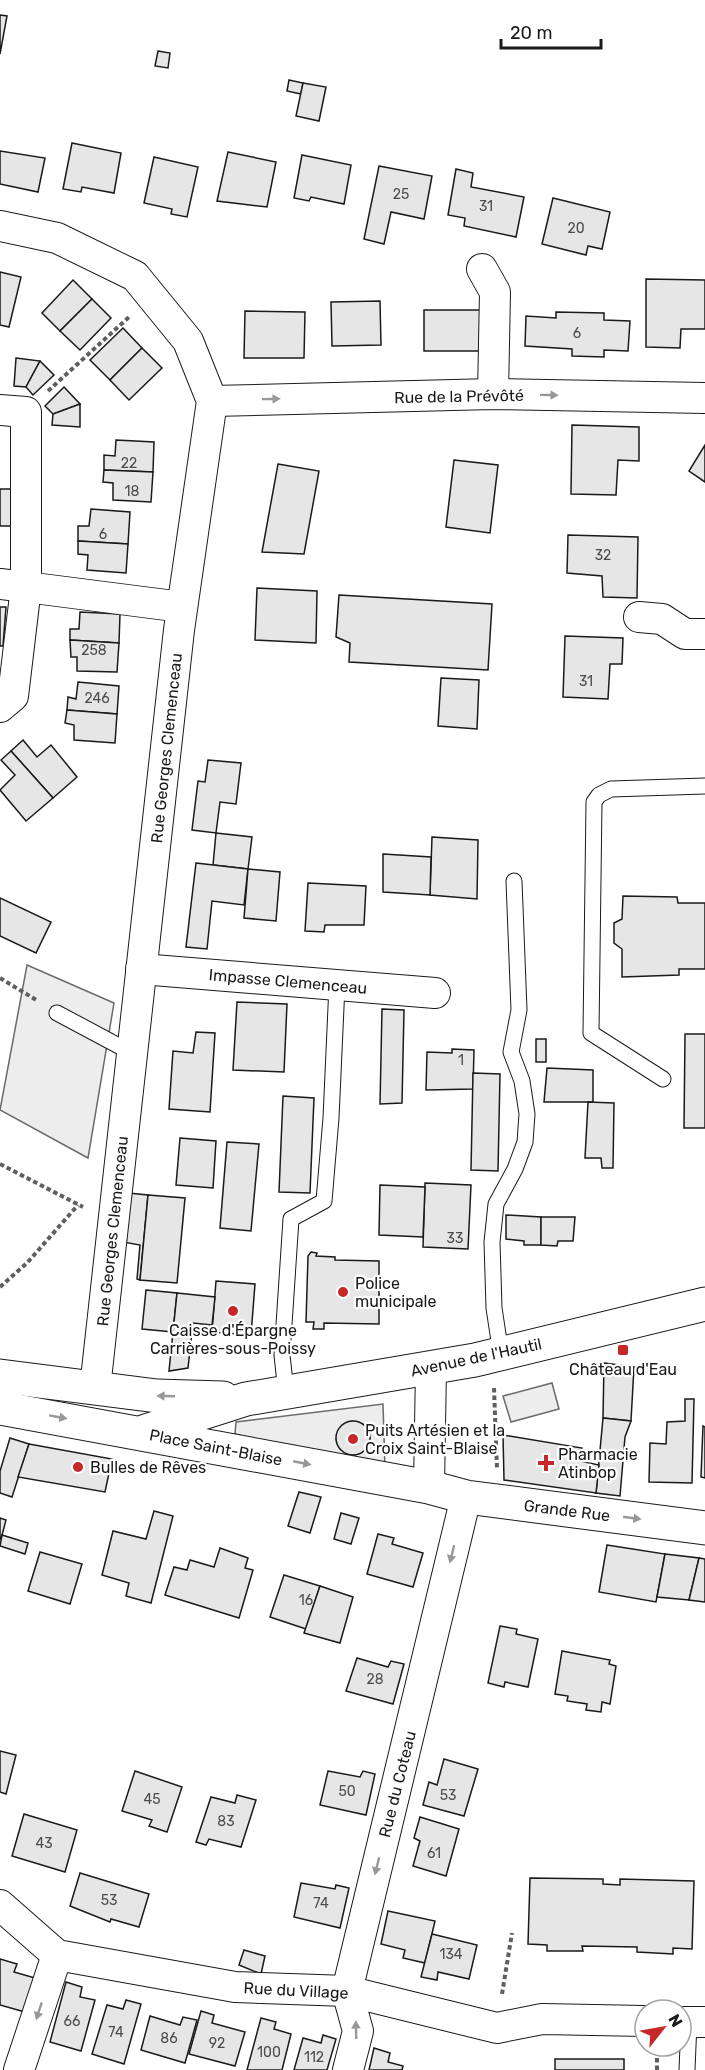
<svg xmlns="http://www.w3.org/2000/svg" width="705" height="2070" font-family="Rubik,sans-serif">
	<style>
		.built { fill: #ededed; stroke: #6a6a6a; stroke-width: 1.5; fill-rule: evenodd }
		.building { fill: #e6e6e6; stroke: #1a1a1a; stroke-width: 1.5 }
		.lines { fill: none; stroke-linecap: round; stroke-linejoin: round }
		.service-casing { stroke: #1a1a1a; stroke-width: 17 }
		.minor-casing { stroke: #1a1a1a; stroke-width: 32 }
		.tertiary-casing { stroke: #1a1a1a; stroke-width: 35 }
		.path { stroke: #5f5f5f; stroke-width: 4; stroke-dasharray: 4.5 3; stroke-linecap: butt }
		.service { stroke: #fff; stroke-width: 15 }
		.minor { stroke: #fff; stroke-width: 30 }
		.tertiary { stroke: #fff; stroke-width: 33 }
		.oneway { fill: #989898 }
		.poi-dot { fill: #c62828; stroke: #fff; stroke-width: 2 }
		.labels { text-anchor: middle; stroke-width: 4.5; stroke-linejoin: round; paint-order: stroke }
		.number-label { font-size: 14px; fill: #4d4d4d }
		.street-label { font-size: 16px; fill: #1a1a1a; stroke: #fff }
		.poi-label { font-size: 16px; fill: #1a1a1a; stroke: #fff; text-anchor: start }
	</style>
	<rect width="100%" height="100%" fill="#fff"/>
	<g class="built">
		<path d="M27,965L114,1003L88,1158L0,1110Z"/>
		<path d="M552,1383L559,1409L511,1422L503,1396Z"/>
		<path d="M383,1404L385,1469L235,1434L236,1422ZM352,1421L363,1424L370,1438L368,1448L354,1456L340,1449L336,1439L342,1425Z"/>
	</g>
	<g class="building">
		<path d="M0,15L7,16L0,54Z"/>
		<path d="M158,51L170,53L168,68L155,66Z"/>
		<path d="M289,80L303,83L301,94L287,91Z"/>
		<path d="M303,83L326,87L319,121L296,116Z"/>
		<path d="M72,143L121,153L114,193L82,187L81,192L63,189Z"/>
		<path d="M0,151L45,158L38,192L0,184Z"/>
		<path d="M228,152L276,162L267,207L217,201Z"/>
		<path d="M302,155L351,165L344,204L311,197L309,201L294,198Z"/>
		<path d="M154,157L198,167L187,217L171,214L172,209L144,203Z"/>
		<path d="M379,166L432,176L424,219L391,212L384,244L364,239Z"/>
		<path d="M456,169L473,173L471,187L524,197L516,237L464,226L465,218L448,215Z"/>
		<path d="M553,198L610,212L602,249L588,246L586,255L542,244Z"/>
		<path d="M0,272L21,277L9,327L0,325Z"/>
		<path d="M646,279L705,280V329H681L680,348L646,347Z"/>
		<path d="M73,280L92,299L60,331L42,313Z"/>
		<path d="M92,299L111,318L80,350L60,331Z"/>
		<path d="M380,301L381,345L332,346L331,302Z"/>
		<rect x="424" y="310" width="60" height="41"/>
		<path d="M245,311L305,312L304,358H244Z"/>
		<path d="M556,312L604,313V320L630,321L628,351L604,350V357L572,356V349L525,346L526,316L556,318Z"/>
		<path d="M123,328L142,348L110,380L90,360Z"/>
		<path d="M142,348L162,368L129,400L110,380Z"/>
		<path d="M16,358L40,361L26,387L14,386Z"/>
		<path d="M40,361L54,375L33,395L26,387Z"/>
		<path d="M64,387L80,404L53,414L45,406Z"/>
		<path d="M80,404V427L52,425L53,414Z"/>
		<path d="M572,425L639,427V461L618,460L616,495L571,494Z"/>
		<path d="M116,440L154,442L153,472L104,470V455L115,456Z"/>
		<path d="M705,445V482L689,471Z"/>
		<path d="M454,460L498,465L490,533L446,527Z"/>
		<path d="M278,464L319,471L304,554L262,552Z"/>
		<path d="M104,470L153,472L151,502L113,500V483L103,482Z"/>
		<path d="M0,489H13L11,526H0Z"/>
		<path d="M91,509L130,512L128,544L78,541V526H89Z"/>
		<path d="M568,535L638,537L637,598L603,597L602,576L567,573Z"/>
		<path d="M78,541L128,544L126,573L87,570L88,555L78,554Z"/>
		<path d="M257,588L317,591L316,643L255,640Z"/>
		<path d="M339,595L492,604L488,670L349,662L350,643L336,637Z"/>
		<path d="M0,607H6L3,646H0Z"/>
		<path d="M80,612L120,614L119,643L70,640V629H79Z"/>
		<path d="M565,636L623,638L622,664H610L608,699L563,697Z"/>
		<path d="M70,640L119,643L117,672L77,671V657H71Z"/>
		<path d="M441,678L479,680L477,729L438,726Z"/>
		<path d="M78,682L119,686L117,714L67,710L68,697L76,699Z"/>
		<path d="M67,710L117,714L115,743L74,740V725L65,723Z"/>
		<path d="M23,740L37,757L51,745L77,777L53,798L11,751Z"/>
		<path d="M11,751L53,798L26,821L0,790L15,775L1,760Z"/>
		<path d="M208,760L241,763L236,804L220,802L216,833L192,830L198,781L205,782Z"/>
		<path d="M216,833L252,837L248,869L213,865Z"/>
		<path d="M432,837L478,840L477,899L430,895Z"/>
		<path d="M383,854L431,857L430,895L383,892Z"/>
		<path d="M196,863L248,869L244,905L212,901L207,949L186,947Z"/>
		<path d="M248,869L280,872L276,921L244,918Z"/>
		<path d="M308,883L366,886L364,925H325L324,932L305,931Z"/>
		<path d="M623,896L677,897L678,903H705V969H679V975L622,977V949L614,943V923L622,919Z"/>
		<path d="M0,898L51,922L36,953L0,936Z"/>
		<path d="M237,1002L287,1004L284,1072L233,1070Z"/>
		<path d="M382,1009L404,1010L402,1103L380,1104Z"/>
		<path d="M196,1032L215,1033L210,1112L169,1109L173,1051L193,1053Z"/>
		<path d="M685,1034H705V1128H684Z"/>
		<rect x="536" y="1039" width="10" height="23"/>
		<path d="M452,1049L474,1050L473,1089L426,1090L427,1052L452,1053Z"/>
		<path d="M547,1068L593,1070V1102H544Z"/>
		<path d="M473,1073L500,1074L498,1171L471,1170Z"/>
		<path d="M283,1096L314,1098L310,1193L279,1192Z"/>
		<path d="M588,1102L614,1103L613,1168H602L601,1158H585Z"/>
		<path d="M180,1138L216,1141L213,1188L176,1185Z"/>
		<path d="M227,1142L259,1144L251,1231L220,1228Z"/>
		<path d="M425,1183L471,1185L468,1249L423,1247Z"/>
		<path d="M380,1185L425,1187L423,1237L379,1235Z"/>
		<path d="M128,1193L148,1195L140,1280L137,1279L140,1245L123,1242Z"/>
		<path d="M148,1195L185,1198L177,1283L140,1280Z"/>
		<path d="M506,1215L541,1217V1245H524V1241L506,1239Z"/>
		<path d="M541,1217H575L573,1241H558L557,1246L541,1245Z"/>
		<path d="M311,1252L317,1253L316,1256L335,1257V1260L379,1261V1324L324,1323V1329H313L314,1322H306L308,1256Z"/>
		<path d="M216,1281L255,1284L251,1335L212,1332Z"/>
		<path d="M146,1290L177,1293L173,1332L142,1329Z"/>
		<path d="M177,1293L215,1297L212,1325L193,1323L188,1368L169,1371Z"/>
		<path d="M604,1363L634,1367L631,1421L603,1418Z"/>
		<path d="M685,1399H694L692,1483L649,1482L650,1443L666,1444L667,1422L685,1421Z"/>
		<path d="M603,1418L631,1421L625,1437L620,1496L596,1493Z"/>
		<circle cx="353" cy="1438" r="17"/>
		<path d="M703,1426L705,1427V1478L701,1477Z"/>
		<path d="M503,1435L582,1448L580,1461L599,1465L596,1493L504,1480Z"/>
		<path d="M10,1438L29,1444L12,1497L0,1493V1471Z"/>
		<path d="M29,1444L112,1459L105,1492L18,1477Z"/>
		<path d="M299,1492L321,1497L310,1533L288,1526Z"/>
		<path d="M154,1511L173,1516L151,1603L126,1596L129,1583L102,1575L113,1531L146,1539Z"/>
		<path d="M341,1513L359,1518L351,1544L334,1539Z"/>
		<path d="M0,1518L6,1520L1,1539H0Z"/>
		<path d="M378,1534L394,1538L392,1544L423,1553L413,1587L367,1574Z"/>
		<path d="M2,1535L28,1543L25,1554L0,1546Z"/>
		<path d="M607,1545L665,1554L656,1602L599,1592Z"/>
		<path d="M220,1548L248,1558L245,1568L253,1570L239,1618L165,1595L174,1567L187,1570L190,1560L214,1567Z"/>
		<path d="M40,1552L82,1564L70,1604L28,1591Z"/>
		<path d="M665,1554L699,1558L689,1600L657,1597Z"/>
		<path d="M699,1558L705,1559V1602L689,1600Z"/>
		<path d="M284,1575L320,1586L306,1629L270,1617Z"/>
		<path d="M320,1586L353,1597L340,1643L304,1633Z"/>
		<path d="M500,1626L517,1629L516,1634L538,1639L528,1687L505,1682L504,1687L488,1683Z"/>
		<path d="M562,1651L610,1660L609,1664L616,1666L610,1704L602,1702L601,1712L586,1710L587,1704L567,1701L568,1696L555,1694Z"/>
		<path d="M357,1658L388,1667L391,1661L404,1664L393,1704L346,1691Z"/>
		<path d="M0,1751L16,1755L6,1794L0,1792Z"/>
		<path d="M444,1759L478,1769L464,1816L423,1805L429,1782L437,1785Z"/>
		<path d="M135,1771L182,1787L167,1832L149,1826L152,1820L122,1811Z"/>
		<path d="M328,1771L360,1777L363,1771L375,1774L366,1815L320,1805Z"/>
		<path d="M237,1795L256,1800L241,1847L209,1839L206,1845L196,1842L211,1797L235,1803Z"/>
		<path d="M24,1814L77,1830L65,1872L12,1856Z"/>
		<path d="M420,1817L459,1829L446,1876L413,1866L420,1841L414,1838Z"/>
		<path d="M80,1873L149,1894L139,1927L111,1919L110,1922L70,1906Z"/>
		<path d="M530,1878L603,1879V1884L620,1885V1879L694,1881L692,1949L673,1948V1954L637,1952V1947L582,1946L583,1951H547V1945L528,1944Z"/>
		<path d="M301,1883L335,1889L336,1885L349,1888L340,1928L294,1917Z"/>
		<path d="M388,1911L435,1921L425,1963L403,1958L405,1950L381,1944Z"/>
		<path d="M432,1934L477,1945L469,1979L438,1972L437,1980L421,1977Z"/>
		<path d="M244,1950L265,1956L261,1974L239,1965Z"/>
		<path d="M0,1959L17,1964L14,1972L35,1978L25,2012L0,2005Z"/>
		<path d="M66,1982L82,1987L80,1997L95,2000L81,2051L50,2042Z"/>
		<path d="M126,2000L141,2004L124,2064L92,2054L107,2005L123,2009Z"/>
		<path d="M201,2011L214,2015L212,2023L245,2032L235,2066L189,2054Z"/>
		<path d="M150,2016L180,2025L183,2017L197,2020L185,2063L141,2050Z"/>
		<path d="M261,2018L276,2022L274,2029L291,2034L282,2070H247Z"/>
		<path d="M323,2035L336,2039L327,2070H294L303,2038L321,2043Z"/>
		<path d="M374,2048L390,2053L388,2062L403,2066L402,2070H369Z"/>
		<rect x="555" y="2059" width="69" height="11"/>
	</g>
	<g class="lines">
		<defs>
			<g id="service">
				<path d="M57,1013L132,1053"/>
				<path d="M663,1079L591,1033L594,802L599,795L611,789L705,786"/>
				<path d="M501,1354L494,1308L492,1242L496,1204L515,1169L525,1142L527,1114L522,1081L511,1052L519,1010L514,881"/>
				<path d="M286,1392L282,1355L291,1219L324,1201L331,1118L337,985"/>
				<path d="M687,2070L689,2022"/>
			</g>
			<g id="minor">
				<path d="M0,226L57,238L135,276L188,341L212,401L179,630L95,1388"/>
				<path d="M482,269L495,292L493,394"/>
				<path d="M212,401L493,394L705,398"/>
				<path d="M0,410L26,412V587L0,584"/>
				<path d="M639,617L662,619L685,634H705"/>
				<path d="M0,707L13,696L26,587L182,607"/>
				<path d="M141,969L435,993"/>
				<path d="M429,1487L431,1368"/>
				<path d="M0,1905L57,1955L235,1987L347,1991L497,2028L542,2019L645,2021"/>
				<path d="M681,2022H705"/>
				<path d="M19,2070L57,1955"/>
				<path d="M348,2070L358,2031L347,1991L466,1497"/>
			</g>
			<g id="tertiary">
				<path d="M0,1376L157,1396L223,1398"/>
				<path d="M0,1408L429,1487L466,1497L705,1528"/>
				<path d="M146,1431L246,1399L475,1360L705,1304"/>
			</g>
		</defs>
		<use href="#service" class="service-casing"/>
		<use href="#minor" class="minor-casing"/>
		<use href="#tertiary" class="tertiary-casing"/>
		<g class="path">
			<path d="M48,391L129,317"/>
			<path d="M0,978L38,1001"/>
			<path d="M0,1164L83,1207"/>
			<path d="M0,1287L27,1263L78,1205"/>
			<path d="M494,1388L497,1468"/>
			<path d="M502,1994L512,1933"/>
			<path d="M657,2070V2050"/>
		</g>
		<use href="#service" class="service"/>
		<use href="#minor" class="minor"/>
		<use href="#tertiary" class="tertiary"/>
	</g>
	<defs><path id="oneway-solid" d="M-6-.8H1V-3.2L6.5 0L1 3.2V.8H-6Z" transform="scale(1.5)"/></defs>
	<g class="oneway">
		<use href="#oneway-solid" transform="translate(549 395) rotate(1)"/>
		<use href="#oneway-solid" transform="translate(271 399) rotate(-1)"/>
		<use href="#oneway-solid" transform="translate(166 1396) rotate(-178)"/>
		<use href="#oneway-solid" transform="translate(58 1417) rotate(10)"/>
		<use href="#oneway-solid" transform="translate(302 1463) rotate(11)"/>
		<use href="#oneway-solid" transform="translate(632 1518) rotate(8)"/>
		<use href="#oneway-solid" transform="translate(452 1554) rotate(104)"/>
		<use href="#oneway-solid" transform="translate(377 1866) rotate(104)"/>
		<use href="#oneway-solid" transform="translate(39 2011) rotate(108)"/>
		<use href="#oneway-solid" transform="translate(356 2030) rotate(-92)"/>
	</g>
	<g class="poi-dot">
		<circle cx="343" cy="1292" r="6"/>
		<circle cx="233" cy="1311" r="6"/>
		<rect x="617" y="1344" width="12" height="12" rx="3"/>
		<circle cx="353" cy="1439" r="6"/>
		<path d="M543 1454h6v6h6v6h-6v6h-6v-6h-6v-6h6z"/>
		<circle cx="78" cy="1467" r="6"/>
	</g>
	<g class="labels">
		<g class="number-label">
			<text x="401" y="199">25</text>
			<text x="486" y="211">31</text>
			<text x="576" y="233">20</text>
			<text x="577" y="338">6</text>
			<text x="129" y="468">22</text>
			<text x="132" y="496">18</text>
			<text x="103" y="539">6</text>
			<text x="603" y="560">32</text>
			<text x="94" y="655">258</text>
			<text x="586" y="686">31</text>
			<text x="97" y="703">246</text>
			<text x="461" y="1065">1</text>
			<text x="455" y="1243">33</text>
			<text x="306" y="1605">16</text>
			<text x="375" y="1684">28</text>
			<text x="347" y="1796">50</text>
			<text x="448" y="1800">53</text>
			<text x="152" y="1804">45</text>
			<text x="226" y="1826">83</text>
			<text x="44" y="1848">43</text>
			<text x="434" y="1858">61</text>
			<text x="109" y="1905">53</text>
			<text x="321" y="1908">74</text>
			<text x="451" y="1959">134</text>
			<text x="72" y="2026">66</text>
			<text x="116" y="2037">74</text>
			<text x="169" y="2043">86</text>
			<text x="217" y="2048">92</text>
			<text x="269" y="2057">100</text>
			<text x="314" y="2062">112</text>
		</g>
		<g class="street-label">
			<text transform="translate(459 396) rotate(-1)" y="6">Rue de la Prévôté</text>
			<text transform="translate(166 748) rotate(-84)" y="6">Rue Georges Clemenceau</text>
			<text transform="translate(288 981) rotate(5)" y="6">Impasse Clemenceau</text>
			<text transform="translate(112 1231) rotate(-84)" y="6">Rue Georges Clemenceau</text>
			<text transform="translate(476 1357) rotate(-12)" y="6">Avenue de l'Hautil</text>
			<text transform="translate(216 1447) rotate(11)" y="6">Place Saint-Blaise</text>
			<text transform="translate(567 1510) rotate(7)" y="6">Grande Rue</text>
			<text transform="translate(397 1784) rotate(-76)" y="6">Rue du Coteau</text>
			<text transform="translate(296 1990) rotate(3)" y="6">Rue du Village</text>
		</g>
		<g class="poi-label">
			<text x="355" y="1289">Police<tspan x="355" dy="18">municipale</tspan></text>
			<text x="233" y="1336" text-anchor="middle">Caisse d'Épargne<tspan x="233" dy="18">Carrières-sous-Poissy</tspan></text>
			<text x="623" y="1375" text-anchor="middle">Château d'Eau</text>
			<text x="365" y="1436">Puits Artésien et la<tspan x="365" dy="18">Croix Saint-Blaise</tspan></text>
			<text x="558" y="1460">Pharmacie<tspan x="558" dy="18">Atinbop</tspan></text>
			<text x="90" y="1473">Bulles de Rêves</text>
		</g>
	</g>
	<g transform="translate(663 2028) rotate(59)"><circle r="28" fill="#ffffff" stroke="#a3a3a3" stroke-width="1.5"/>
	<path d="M0-4.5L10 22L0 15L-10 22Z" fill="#c62828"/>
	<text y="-9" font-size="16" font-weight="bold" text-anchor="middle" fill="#1a1a1a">N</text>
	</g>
	<path d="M501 39v9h100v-9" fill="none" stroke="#1a1a1a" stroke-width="3"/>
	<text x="510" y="39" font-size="18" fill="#1a1a1a" stroke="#ffffff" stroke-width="4.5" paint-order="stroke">20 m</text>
</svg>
